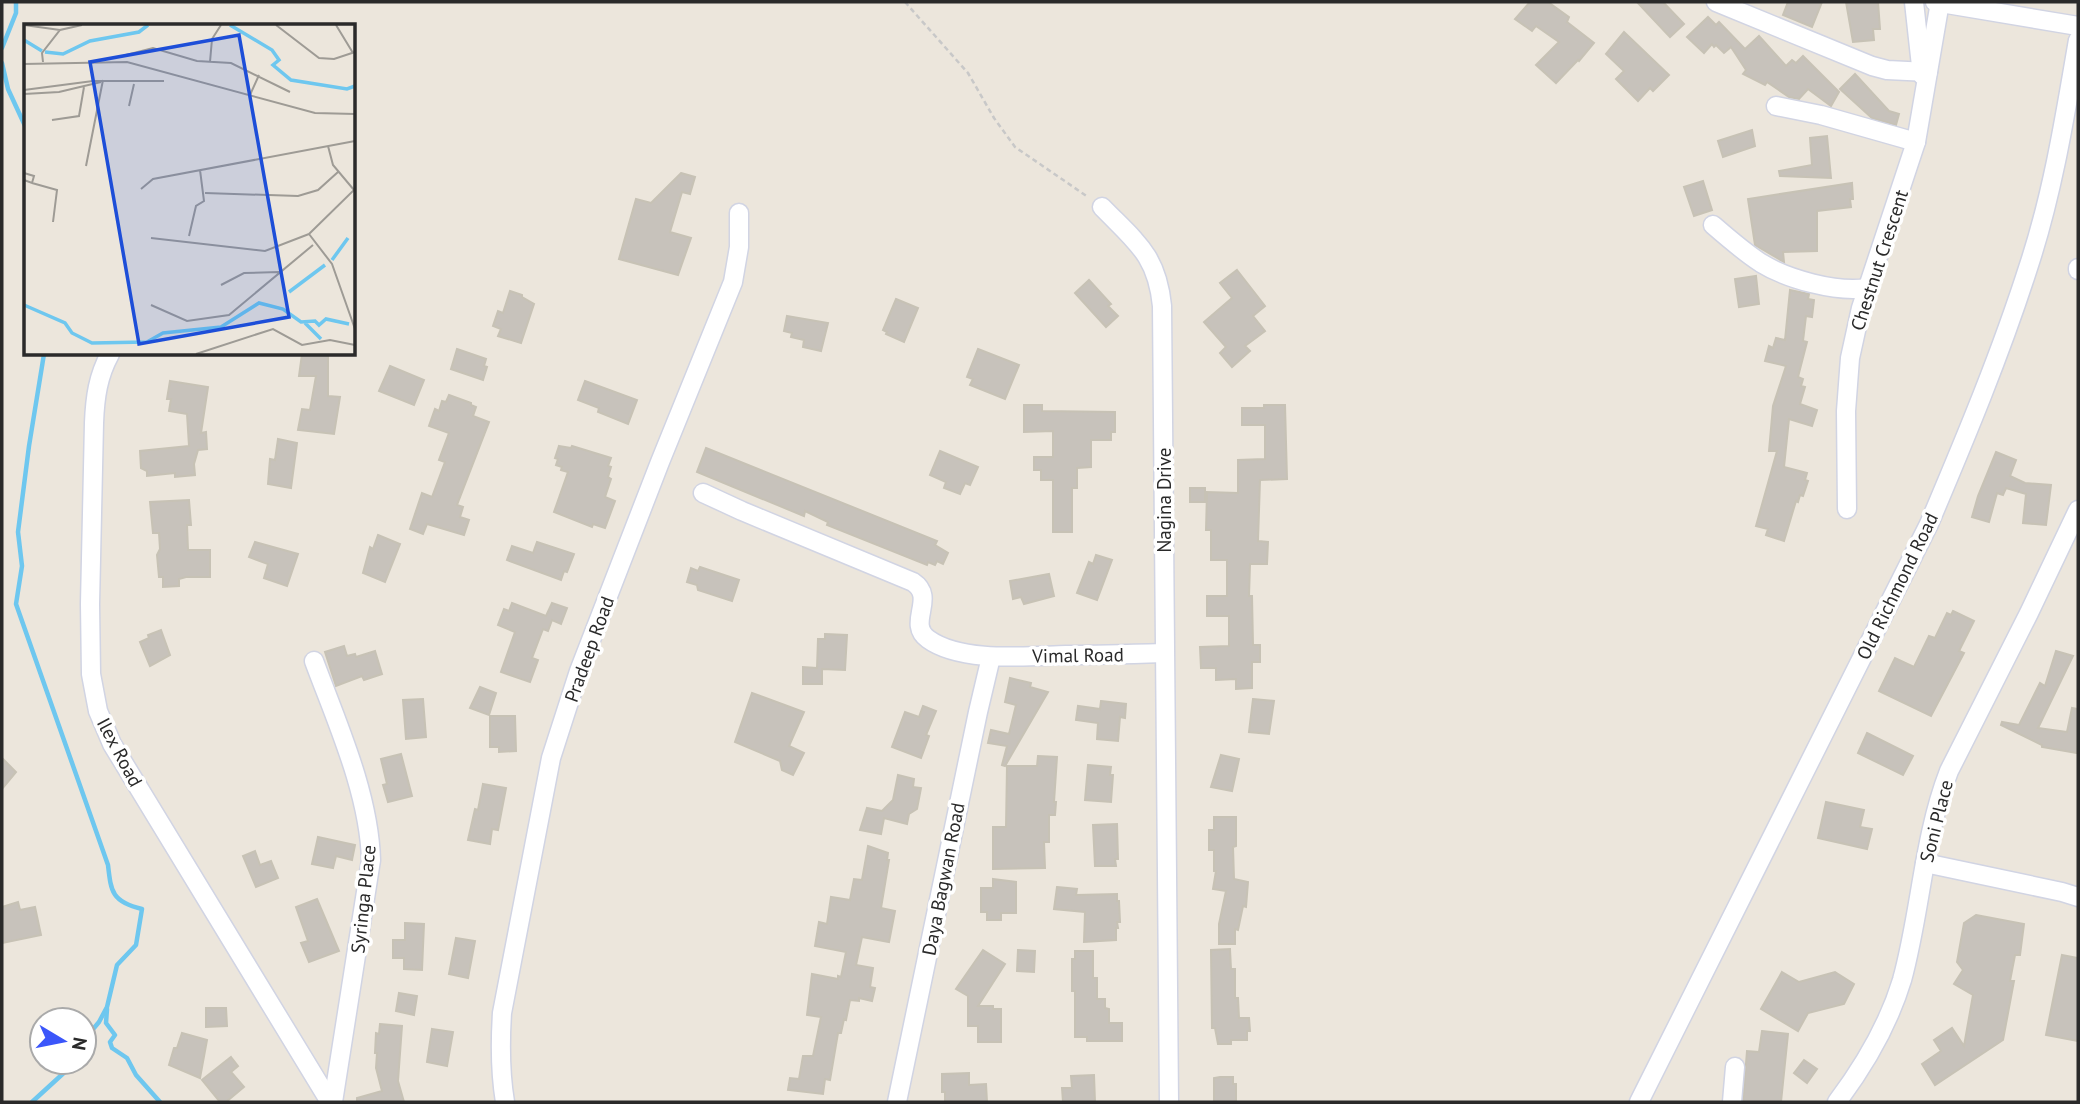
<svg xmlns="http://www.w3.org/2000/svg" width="2080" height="1104" font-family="'PT Sans',sans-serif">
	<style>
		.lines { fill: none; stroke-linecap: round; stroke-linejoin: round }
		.stream { stroke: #6ec7ef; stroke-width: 4.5 }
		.building { fill: #c7c2bb; stroke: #c7c2b5; stroke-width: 2 }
		.minor-casing { stroke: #d1d4e3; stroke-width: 21 }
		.path { stroke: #c8c8c8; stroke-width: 2.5; stroke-dasharray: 5 3.5; stroke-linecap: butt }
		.minor { stroke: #fff; stroke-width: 18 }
		.labels { text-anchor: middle; stroke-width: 7; stroke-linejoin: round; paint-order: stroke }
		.street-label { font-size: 19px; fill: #2a2a2a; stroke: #fff }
		.inset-river { fill: none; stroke: #6ec7ef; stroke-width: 3.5 }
		.inset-road { fill: none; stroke: #9e9b95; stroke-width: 2 }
		.view { fill: #1d4ed8; fill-opacity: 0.15; stroke: #1d4ed8; stroke-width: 3.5 }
		.inset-edge { fill: none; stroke: #2a2a2a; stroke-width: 3.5 }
	</style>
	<rect width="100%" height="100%" fill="#ece6dc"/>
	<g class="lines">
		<g class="stream">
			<path d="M2,48L16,13V2"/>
			<path d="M2,63L8,89L26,128"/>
			<path d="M44,354L29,446L18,532L22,566L16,604L108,865C111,892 112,902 142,909L136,945L117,965L107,1007L99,1022L84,1040"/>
			<path d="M107,1009L106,1023L115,1035L110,1042L112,1048L127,1058L136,1075L160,1102"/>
			<path d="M32,1102L67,1070L70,1062"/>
		</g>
	</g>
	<g class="building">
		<path d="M1530,2H1548L1569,17L1567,22L1594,43L1579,61L1578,60L1556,83L1536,65L1559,42L1536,26L1532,31L1515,19Z"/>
		<path d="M1637,2H1663L1684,24L1670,37Z"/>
		<path d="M1788,2H1822L1812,27L1783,15Z"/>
		<path d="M1846,2H1878L1880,29H1873L1874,40L1853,42Z"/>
		<path d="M1708,17L1716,25L1719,22L1745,49L1759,36L1786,66L1792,60L1796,63L1803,56L1839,92L1831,106L1808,89L1799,99L1789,97L1767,82L1765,85L1743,74L1746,70L1731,47L1724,53L1716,45L1714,47L1712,44L1704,53L1687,37Z"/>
		<path d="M1624,32L1669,75L1653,91L1650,88L1638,101L1616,79L1624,71L1606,54Z"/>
		<path d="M1855,74L1889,111L1899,114L1896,125L1872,118L1840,89Z"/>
		<path d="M1752,130L1755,146L1723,157L1718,141Z"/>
		<path d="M1827,136L1831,178L1780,176L1779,171L1812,165L1810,138Z"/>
		<path d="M681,173L695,177L690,194L682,192L670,232L691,238L678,275L619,259L636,199L651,203Z"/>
		<path d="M1703,181L1712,210L1694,216L1684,187Z"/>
		<path d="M1852,183L1853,199H1850L1851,207L1817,211V251L1783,252L1784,262L1755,245L1748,199Z"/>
		<path d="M1237,270L1265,306L1253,316L1265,331L1245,346L1250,351L1232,367L1220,353L1226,347L1204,322L1232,298L1220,283Z"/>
		<path d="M1756,276L1759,304L1739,307L1735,279Z"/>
		<path d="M1089,280L1111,304L1108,306L1118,316L1106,327L1075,293Z"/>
		<path d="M1790,290L1809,294L1808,299L1814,300L1812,317L1806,316L1803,341L1807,342L1798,377L1803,379L1801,386L1805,387L1800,404L1817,410L1812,426L1789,419L1784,467L1807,473L1805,480L1808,481L1803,496L1800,495L1798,502L1796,501L1784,541L1766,535L1768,529L1756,526L1777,451H1769L1773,406L1786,366L1765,361L1769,346L1773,348L1776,338L1785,340Z"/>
		<path d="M510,291L522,295V297L534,304L521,343L498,336L501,329L493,326L498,311L503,313Z"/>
		<path d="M896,299L918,308L904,342L886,334L887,332L883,330Z"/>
		<path d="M787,316L828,323L821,351L803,347L804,340L791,337L792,333L784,331Z"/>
		<path d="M457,349L486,359L484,366L487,367L483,380L451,369Z"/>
		<path d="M978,349L1019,365L1005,399L970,385L973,379L967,377Z"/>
		<path d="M302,354H328V396L340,397L334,434L298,430L302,409L310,410L316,376H299Z"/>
		<path d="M390,366L424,380L414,405L379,391Z"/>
		<path d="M170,381L208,387L201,433L206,432L207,449L198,450L194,464L195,475L175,477V473L147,476V471L141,468L140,451L189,446L187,414L169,411L171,399H167Z"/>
		<path d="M585,381L637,400L628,424L598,412L599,408L578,400Z"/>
		<path d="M449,395L471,403V405L476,407L473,416L489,422L457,505L463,507L460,517L469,520L464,535L427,524L423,534L410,529L422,493L432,497L445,462L439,460L449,433L429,426L435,409L439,411L442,401L446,402Z"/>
		<path d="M1024,405H1042V411L1115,412V432H1111V440H1091V467L1077,468V488H1072V532H1053V480H1041V470H1034V457H1053V431L1024,432Z"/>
		<path d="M1264,405H1285L1287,479L1260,480L1258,541L1268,542L1267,564H1250L1249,596H1252L1253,645H1260V662H1252V688L1236,689V679L1216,680V668H1201L1200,647L1229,646V616H1207V596H1227V560H1211V530H1206L1207,492L1238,493V460L1265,459V425H1242V408H1264Z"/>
		<path d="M278,439L297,443L291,488L268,484L270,459L275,460Z"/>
		<path d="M559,446L571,448L572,446L611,458L608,466L611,467L608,477L611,479L605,497L615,501L605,528L593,524L592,527L554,512L568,472L561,470L562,467L556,465L558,459L555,458Z"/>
		<path d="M706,448L937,541L935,545L948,553L943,564L937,561L935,565L928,562L927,565L827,525L828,522L805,511L804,516L697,472Z"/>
		<path d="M940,451L978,467L970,485L965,483L960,494L944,488L946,482L930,475Z"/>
		<path d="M1996,452L2016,460L2010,476L2025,483L2051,485L2046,525L2023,523L2026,494L2006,488L2003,495L1997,493L1989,522L1972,517L1978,496Z"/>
		<rect x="1190" y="488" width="15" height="14"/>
		<path d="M189,500L191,525H187L188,550H210V577H186L179,579V586L163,587V577H159L157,555L160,549L159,533H153L150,502Z"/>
		<path d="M378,535L400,544L385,582L363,573L370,547L373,549Z"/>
		<path d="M255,542L298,554L287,586L264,578L268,564L249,557Z"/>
		<path d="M537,542L574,554L567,572L564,571L561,580L507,560L512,546L533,553Z"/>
		<path d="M1096,555L1112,560L1097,600L1077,593L1089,562L1093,564Z"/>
		<path d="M700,567L739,580L732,601L698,590L697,585L687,582L691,568L698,571Z"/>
		<path d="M1049,574L1054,596L1024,604L1021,597L1013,599L1010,581Z"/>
		<path d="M512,603L546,616L552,603L567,608L561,624L552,620L548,631L543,629L532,658L538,660L530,682L501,672L515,632L498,625L504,609L509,611Z"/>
		<path d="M1953,611L1974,621L1959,651L1964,653L1931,716L1879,691L1895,658L1914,667L1929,636L1935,638L1947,613L1951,615Z"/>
		<path d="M161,630L170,655L150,666L140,642L149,638L148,635Z"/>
		<path d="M825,634L847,635L845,670L822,669V684H803V667L817,668L818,639H825Z"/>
		<path d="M344,646L347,656L355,654L356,657L375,651L382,674L364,680L362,676L336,686L325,652Z"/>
		<path d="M2056,651L2073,656L2038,728L2067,732L2072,708L2078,709L2077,753L2042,747V745L2001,725L2002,722L2019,725L2040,683L2045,686Z"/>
		<path d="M1010,678L1031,683L1030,687L1048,692L1005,766L1002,765L1007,746L988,743L991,730L1009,734L1016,705L1005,702Z"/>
		<path d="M480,687L496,693L489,715L470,708Z"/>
		<path d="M752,693L804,712L789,746L804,753L793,775L782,770L780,761L735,742Z"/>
		<path d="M423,699L426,737L406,739L403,700Z"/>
		<path d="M1253,699L1274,701L1269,734L1249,732Z"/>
		<path d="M1101,701L1126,704L1125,718L1120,717L1118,741L1097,739L1098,723L1076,720L1078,706L1100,709Z"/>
		<path d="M923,706L936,711L926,735L929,736L921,758L892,747L905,712L919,717Z"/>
		<path d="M490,716H515L516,751L499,752V747H490Z"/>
		<path d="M1867,733L1913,756L1903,775L1858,753Z"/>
		<path d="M401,754L412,796L388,802L383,785L387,784L381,759Z"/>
		<path d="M1221,755L1239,759L1232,791L1211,787Z"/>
		<path d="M1038,756L1057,757L1054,802H1056L1055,815H1049V842H1044L1045,868L993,869V827H1006L1007,766H1037Z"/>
		<path d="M2,758L16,772L2,789Z"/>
		<path d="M1088,765L1111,767L1110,775H1113L1111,802L1085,800Z"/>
		<path d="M898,775L914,779L913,787L921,788L917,809L909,814L907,824L884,818L881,834L860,830L867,808L882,811L893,800Z"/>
		<path d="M483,784L506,788L498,830L492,829L490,844L468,840L475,809L478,810Z"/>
		<path d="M1826,802L1864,810L1860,827L1872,829L1867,849L1818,838Z"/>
		<path d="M1214,817H1236V846L1233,847L1234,879L1248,882L1246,907L1243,906L1238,930L1235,929V944H1219V924L1226,891L1213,889L1216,871H1214V850H1209V830H1214Z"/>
		<path d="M1117,824L1118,859H1115L1116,866H1095L1093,825Z"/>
		<path d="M318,837L355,845L352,860L336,856L333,868L312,864Z"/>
		<path d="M868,846L888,853L887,860H889L881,908L895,911L889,942L862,937L856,965L873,968L870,987L875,988L872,1001L859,998V1001L850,1000L846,1020L844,1019L841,1033H838L830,1080L825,1079L823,1094L788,1090L790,1078L799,1079L803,1056H813L821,1017L807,1015L812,974L838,979V976L841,977L846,952L815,946L819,922L827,924L831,897L850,900L854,879L862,880Z"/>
		<path d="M255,851L260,865L271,861L278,878L256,887L243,856Z"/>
		<path d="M993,879L1016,882V913H1001V920H987V912H981V888H993Z"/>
		<path d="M1057,887L1077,889L1076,895L1117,894V901H1119L1120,922H1117L1118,928H1116V940L1084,942L1085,912L1054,909Z"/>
		<path d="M317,899L339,951L309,962L301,943L308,941L296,907Z"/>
		<path d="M18,902L20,910L35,907L41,935L2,943V907Z"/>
		<path d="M1976,915L2024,924L2020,955H2015L2010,981H2014L2003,1040L1935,1085L1922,1064L1941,1051L1934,1040L1952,1028L1964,1046L1973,995L1954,984L1963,970L1957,962L1964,923Z"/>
		<path d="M405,923L424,924L422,970L404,969V958H393V940H405Z"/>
		<path d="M456,938L475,941L468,978L449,974Z"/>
		<path d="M1230,949L1231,969H1235V998H1238L1239,1018H1249L1250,1031H1247V1040H1231V1044H1218L1215,1028H1212L1211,950Z"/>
		<path d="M983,950L1005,964L978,1006H993V1009H1001V1042H978V1026H968V996L956,989Z"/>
		<path d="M1018,950L1035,951L1034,972L1017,971Z"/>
		<path d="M1075,951H1093V978H1097V999H1105V1008L1109,1009V1023H1122V1041H1087V1037H1075V991H1072V959H1075Z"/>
		<path d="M2062,955L2078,958V1041L2046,1035Z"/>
		<path d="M1782,972L1799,982L1835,972L1854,984L1844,1004L1808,1013L1798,1031L1761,1009Z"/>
		<path d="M399,993L417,996L414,1015L396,1011Z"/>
		<path d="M206,1008H226L227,1026L206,1027Z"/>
		<path d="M380,1024L402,1026L398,1081L404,1102H357V1098L382,1091L376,1068L377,1053H375L376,1033L379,1034Z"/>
		<path d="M432,1029L453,1032L447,1066L427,1062Z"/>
		<path d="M1762,1031L1788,1034L1781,1102H1743L1747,1051L1759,1052Z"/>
		<path d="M182,1033L207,1040L200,1078L169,1065L174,1048H177Z"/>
		<path d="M231,1057L238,1066L231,1072L244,1087L226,1102H220L202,1080Z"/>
		<path d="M1804,1060L1817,1069L1807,1083L1794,1073Z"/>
		<path d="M969,1073V1085L986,1084L987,1102H945V1092H942V1074Z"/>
		<path d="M1094,1075L1095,1102H1063L1062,1088H1072L1071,1076Z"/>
		<path d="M1220,1077H1233V1084H1236V1101L1234,1102H1214V1078Z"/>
	</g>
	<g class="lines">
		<defs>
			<g id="minor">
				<path d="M1716,2L1872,66L1887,70L1928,72"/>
				<path d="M1914,2L1922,75"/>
				<path d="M1935,2L2078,26"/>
				<path d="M1776,106L1821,115L1916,142"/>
				<path d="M1102,207C1136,242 1157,255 1162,306L1169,1102"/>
				<path d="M1713,225C1728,238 1744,252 1761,263C1787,279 1837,293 1867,288"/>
				<path d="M2078,268V270"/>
				<path d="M110,354C98,376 95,397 94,423L90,604L91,674L98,711L112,744L330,1102"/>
				<path d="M703,493L742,511L913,582C937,598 906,623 928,639C961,663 1027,656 1066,655C1099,655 1132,654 1164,653"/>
				<path d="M1847,509L1846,411L1850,358L1861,308L1916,142L1940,2"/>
				<path d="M314,661C337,723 369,793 371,860L333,1102"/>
				<path d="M1925,863L2062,892L2078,897"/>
				<path d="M505,1102C500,1072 500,1044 502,1013L551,758L579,671L660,462L733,282L739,247V213"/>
				<path d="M897,1102L978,712L991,657"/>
				<path d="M1639,1102L1929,524C1965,439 2001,353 2029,265C2053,192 2065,116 2078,40"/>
				<path d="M1732,1102L1735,1067"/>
				<path d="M1837,1102C1864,1066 1889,1023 1902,980C1921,911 1923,838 1949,771L2029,613L2078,510"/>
			</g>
		</defs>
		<use href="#minor" class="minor-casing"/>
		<path class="path" d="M905,2L968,73L994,118L1015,147L1088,197"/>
		<use href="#minor" class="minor"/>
	</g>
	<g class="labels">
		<g class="street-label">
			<text transform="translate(1879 260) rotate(-72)" y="7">Chestnut Crescent</text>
			<text transform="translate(1164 500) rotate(-90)" y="7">Nagina Drive</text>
			<text transform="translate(1897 586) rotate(-64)" y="7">Old Richmond Road</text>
			<text transform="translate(589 649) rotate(-70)" y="7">Pradeep Road</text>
			<text transform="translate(1078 655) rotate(-1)" y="7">Vimal Road</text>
			<text transform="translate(120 752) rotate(62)" y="7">Ilex Road</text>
			<text transform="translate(1936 821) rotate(-76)" y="7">Soni Place</text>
			<text transform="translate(943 879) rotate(-79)" y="7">Daya Bagwan Road</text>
			<text transform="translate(363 899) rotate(-84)" y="7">Syringa Place</text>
		</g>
	</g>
	<g transform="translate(24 24)">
		<rect width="331" height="331" fill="#ece6dc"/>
		<path class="inset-river" d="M206,1L248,26L255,36L249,41L267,56L323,65L331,62M0,16L18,27M21,28L39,30L66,17L115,8L124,1M308,236L324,214M265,268L301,241M0,281L41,299L48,309L68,319L123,318L139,309L197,303L235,279L259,285L277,298L291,297L295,301L302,295L325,300M281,299L297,315"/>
		<path class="inset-road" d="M0,1L36,6M252,1L295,34L310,35L331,28M312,1L329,29M102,31L129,24L173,37L207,39L266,68M19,38L18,29L36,6L58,1M186,38L188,15L197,1M0,40L103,38L291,89L331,90M0,66L69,57H140M0,70L35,68L77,58M226,71L235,51M105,82L110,60M28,96L55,92L60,63M62,142L79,56M0,149L10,152L8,159L0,156M8,159L33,166L29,198M117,165L129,155L331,117M181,169L274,172L294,166L314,148M285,210L330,166L309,141L304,122M285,210L308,240L331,305M165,212L172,182L180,177L176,146M127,214L241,227L285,210M197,261L220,249L255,248M127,281L163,297L205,291L289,221M172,330L249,305L278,321L306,316L331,321"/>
		<path class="view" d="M215,11L265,293L115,320L66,38Z"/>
		<rect width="331" height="331" class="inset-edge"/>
	</g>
	<rect width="2080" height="1104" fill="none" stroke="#2a2a2a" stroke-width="7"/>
	<g transform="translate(63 1041) rotate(100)"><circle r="33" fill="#ffffff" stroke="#aaaaaa" stroke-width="2"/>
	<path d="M0-5L12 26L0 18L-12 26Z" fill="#3b56fa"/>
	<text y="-10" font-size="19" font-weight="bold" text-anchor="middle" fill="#2a2a2a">N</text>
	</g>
</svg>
